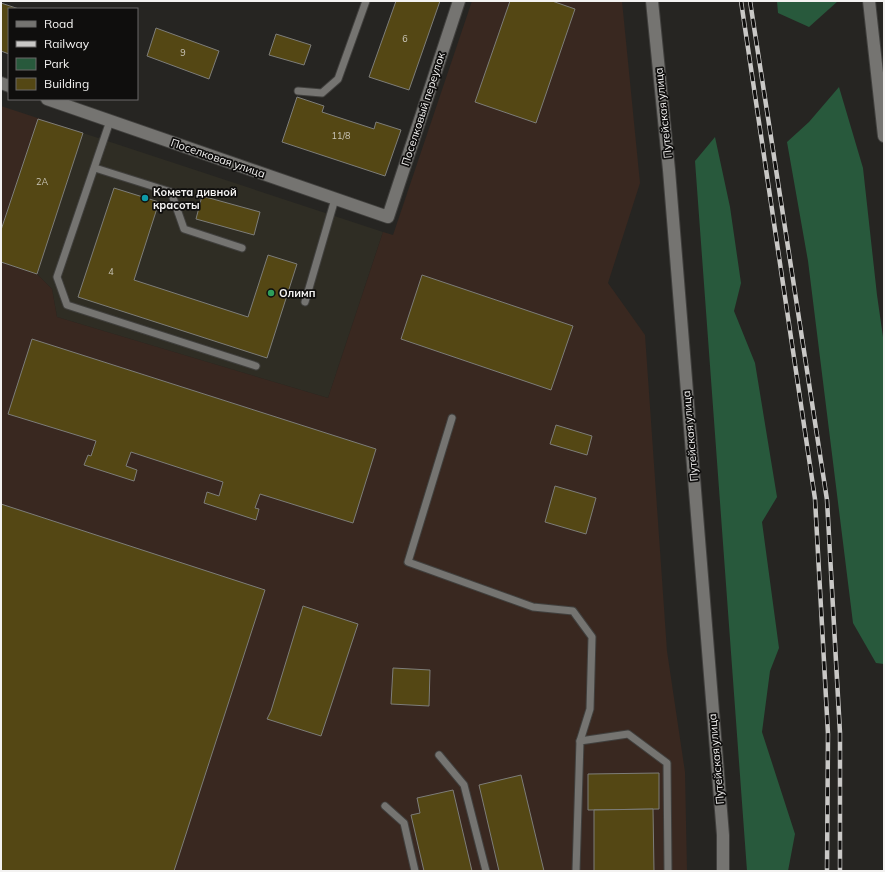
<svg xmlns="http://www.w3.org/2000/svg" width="885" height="872" font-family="Mulish,sans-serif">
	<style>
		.built { fill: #2f2d24 }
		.industrial { fill: #392820 }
		.green { fill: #28593c }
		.building { fill: #544714; stroke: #7d7d79 }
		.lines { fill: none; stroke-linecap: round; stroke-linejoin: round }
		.lane-casing { stroke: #41403e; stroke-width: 9 }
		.street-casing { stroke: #41403e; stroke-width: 14 }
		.secondary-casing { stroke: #41403e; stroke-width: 14 }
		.lane { stroke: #757471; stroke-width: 7 }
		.street { stroke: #757471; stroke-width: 12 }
		.secondary { stroke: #757471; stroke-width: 12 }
		.rail-casing { stroke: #c9c8c6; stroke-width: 4.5 }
		.rail { stroke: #0f0e0d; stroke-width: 3; stroke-dasharray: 9; stroke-linecap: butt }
		.culture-dot { fill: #0f9aa8; stroke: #0f0e0d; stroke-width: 1.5 }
		.leisure-dot { fill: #2e9e5b; stroke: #0f0e0d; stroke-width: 1.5 }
		.labels { text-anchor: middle; stroke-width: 3.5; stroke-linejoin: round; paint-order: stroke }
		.number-label { font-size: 9px; fill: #cbc7ba }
		.street-label { font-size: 11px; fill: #f3f2f1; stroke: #0f0e0d }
		.poi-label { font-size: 11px; font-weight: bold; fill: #f3f2f1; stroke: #0f0e0d; text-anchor: start }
	</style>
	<rect width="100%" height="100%" fill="#262522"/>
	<path class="built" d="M83,133L383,232L328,398L57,317L52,289L37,274Z"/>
	<path class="industrial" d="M472,1H622L640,183L608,283L645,335L667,651L685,772L687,871H1V106L83,133L37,274L52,289L57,317L328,398L383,232L393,235Z"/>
	<g class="green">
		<path d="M777,1H838L809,27L778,13Z"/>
		<path d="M839,87L863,168L877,295L884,344V664L876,663L853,623L808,261L787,142L809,122Z"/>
		<path d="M715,137L730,207L741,283L734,311L755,363L777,497L762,522L779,648L770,671L762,732L795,834L788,871H747L695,161Z"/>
	</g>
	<g class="building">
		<path d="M396,1H440L409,90L369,77Z"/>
		<path d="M510,1H552L575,9L536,123L475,102Z"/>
		<path d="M1,3L19,9H9V54L1,51Z"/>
		<path d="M156,28L219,51L209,79L147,56Z"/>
		<path d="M276,34L311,45L304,65L269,55Z"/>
		<path d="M297,97L324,106L322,112L374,129L376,122L401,130L385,176L282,142Z"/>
		<path d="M38,119L83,133L37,274L1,262V230Z"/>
		<path d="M114,188L159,202L134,280L248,317L268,255L297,264L267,358L78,297Z"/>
		<path d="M202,196L260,212L254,235L196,219Z"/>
		<path d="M422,275L573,326L551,390L401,339Z"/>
		<path d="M32,339L376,449L353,523L260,494L255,508L259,509L256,520L204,503L207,492L219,496L223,482L131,452L126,466L137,470L134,481L84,465L88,455L91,456L96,441L8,414Z"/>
		<path d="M556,425L592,436L587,455L550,444Z"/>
		<path d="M555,486L596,498L586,534L545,522Z"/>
		<path d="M1,504L265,590L174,871H1Z"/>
		<path d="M303,606L358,624L321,736L267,719L271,711Z"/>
		<path d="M393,668L430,670L429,706L391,704Z"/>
		<path d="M659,773V809L588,810V774Z"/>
		<path d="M521,775L544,871H499L479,785Z"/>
		<path d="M453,790L472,871H424L411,815L420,813L417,798Z"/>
		<path d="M653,809L654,871H594V810Z"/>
	</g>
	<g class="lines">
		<defs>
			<g id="lane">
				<path d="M298,91L322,93L338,79L366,1"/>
				<path d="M110,121L57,277L67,305L256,366"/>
				<path d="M95,168L171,192L184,229L242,248"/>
				<path d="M305,302L335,199"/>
				<path d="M452,418L408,562L533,607L573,611L592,637L590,709L580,741"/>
				<path d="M439,755L464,785L486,871"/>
				<path d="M385,806L404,823L415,871"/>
				<path d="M576,871L580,741L628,734L667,763L668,871"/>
			</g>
			<g id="street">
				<path d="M1,83L9,86"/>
				<path d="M47,99L388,217L459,1"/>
			</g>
			<g id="secondary">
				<path d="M652,1L669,170L723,835V871"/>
				<path d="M869,1L884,136"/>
			</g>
		</defs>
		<use href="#lane" class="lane-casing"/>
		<use href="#street" class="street-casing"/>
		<use href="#secondary" class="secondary-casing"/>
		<use href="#lane" class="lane"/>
		<use href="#street" class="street"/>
		<use href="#secondary" class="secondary"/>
		<defs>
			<g id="rail">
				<path d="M741,1L815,499L828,734L827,871"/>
				<path d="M750,1L827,500L840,733V871"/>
			</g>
		</defs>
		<use href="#rail" class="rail-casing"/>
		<use href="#rail" class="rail"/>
	</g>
	<circle class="culture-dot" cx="145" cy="198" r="4"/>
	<circle class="leisure-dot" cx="271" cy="293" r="4"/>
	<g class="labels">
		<g class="number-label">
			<text x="405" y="42">6</text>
			<text x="183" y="56">9</text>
			<text x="341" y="139">11/8</text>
			<text x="42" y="185">2А</text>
			<text x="111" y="275">4</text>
		</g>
		<g class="street-label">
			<text transform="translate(423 109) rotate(-72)" y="4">Поселковый переулок</text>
			<text transform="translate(663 113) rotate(-96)" y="4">Путейская улица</text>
			<text transform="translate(218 158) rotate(19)" y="4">Поселковая улица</text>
			<text transform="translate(690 436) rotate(-95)" y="4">Путейская улица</text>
			<text transform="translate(716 759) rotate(-95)" y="4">Путейская улица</text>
		</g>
		<g class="poi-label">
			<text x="153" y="196">Комета дивной<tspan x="153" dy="13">красоты</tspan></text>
			<text x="279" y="297">Олимп</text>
		</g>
	</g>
	<rect width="885" height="872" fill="none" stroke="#f3f2f1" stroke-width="4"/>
	<rect x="8" y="8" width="130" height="92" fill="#0f0e0d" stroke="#6a6968"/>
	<rect x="16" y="21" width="20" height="6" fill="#757471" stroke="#6a6968"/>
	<text x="44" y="28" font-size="12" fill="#f3f2f1">Road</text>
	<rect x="16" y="41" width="20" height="6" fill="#c9c8c6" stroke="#6a6968"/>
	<text x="44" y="48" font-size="12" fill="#f3f2f1">Railway</text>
	<rect x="16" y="58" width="20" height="12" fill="#28593c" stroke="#6a6968"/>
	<text x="44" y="68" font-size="12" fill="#f3f2f1">Park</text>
	<rect x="16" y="78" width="20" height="12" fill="#544714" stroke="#6a6968"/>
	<text x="44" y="88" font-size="12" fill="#f3f2f1">Building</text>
</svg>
